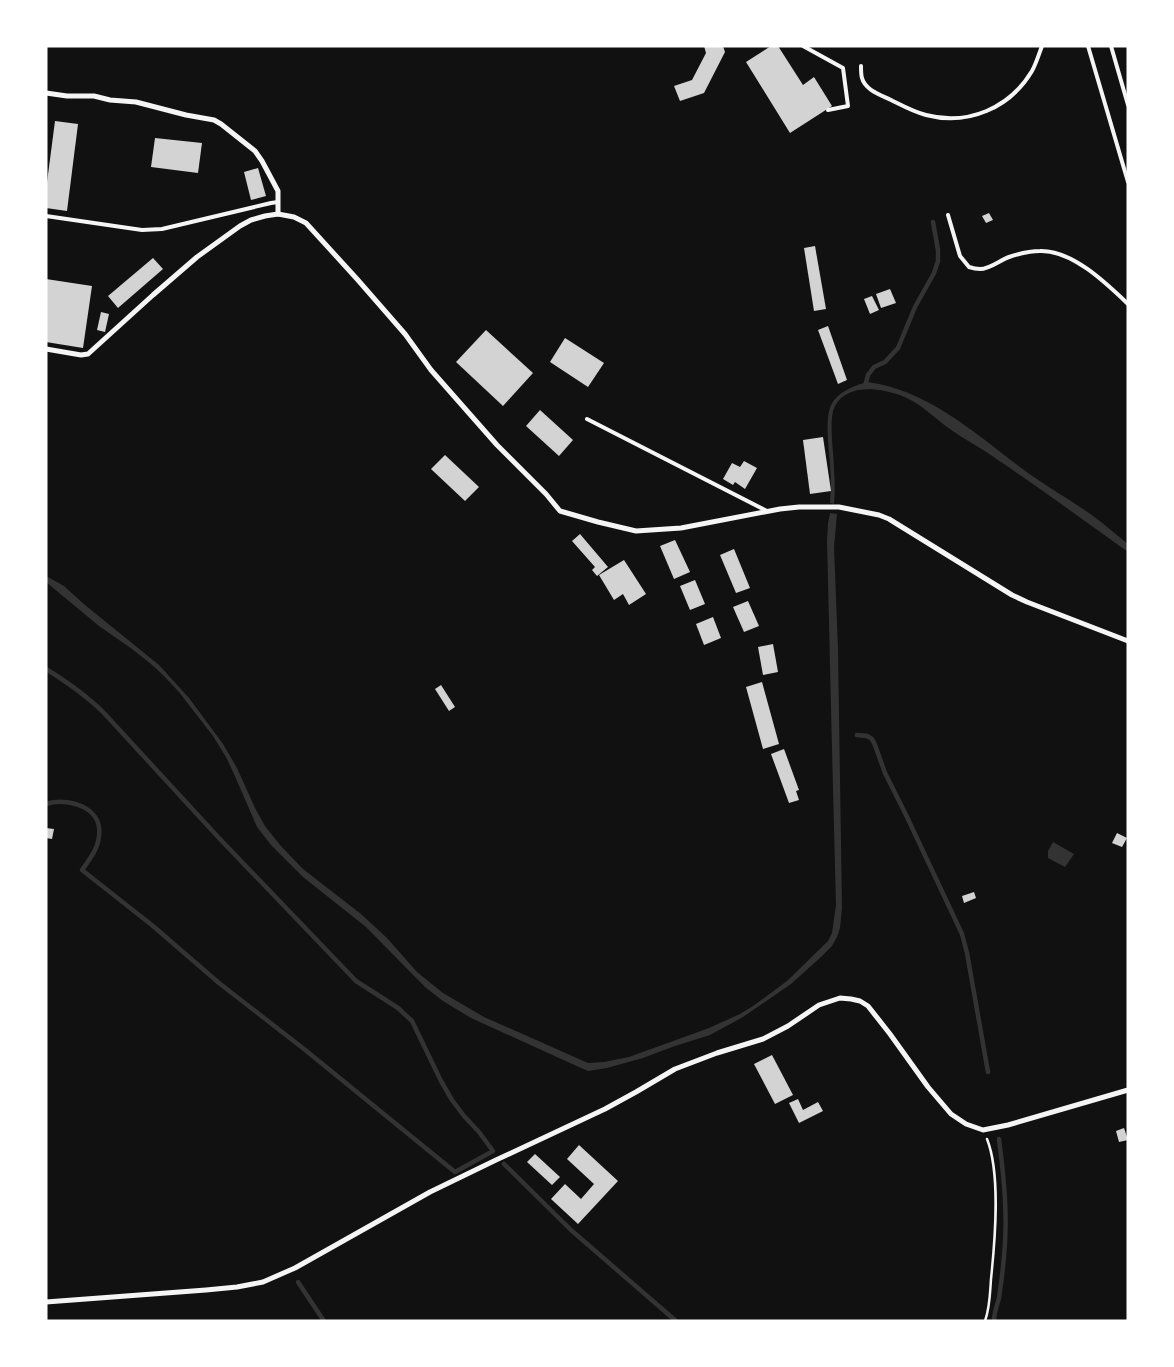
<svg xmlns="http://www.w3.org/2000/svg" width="1174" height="1367" font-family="'Source Sans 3',sans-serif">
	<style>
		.water { fill: #333 }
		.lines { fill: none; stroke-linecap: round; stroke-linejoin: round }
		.stream { stroke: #333; stroke-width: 4.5 }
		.building { fill: #d3d3d3 }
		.path { stroke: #f5f5f5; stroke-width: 2.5 }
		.service { stroke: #f5f5f5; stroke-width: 4 }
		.minor { stroke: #f5f5f5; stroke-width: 5 }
	</style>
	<rect width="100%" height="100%" fill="#111"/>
	<g class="water">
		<path d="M867,382C930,390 979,437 1028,473C1052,490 1078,504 1101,522C1110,529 1119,537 1128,544V552C1085,521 1042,490 998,460C982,448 963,439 947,427C932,416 919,402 900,395C880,388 847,383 835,406C828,419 834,454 834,470C835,481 835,492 834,504L830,503C831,490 831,477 830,463C829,449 825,422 830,408C835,393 853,386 867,382Z"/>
		<path d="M830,513L837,514L834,547L838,649L842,908L840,928L837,937L832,946L821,957L791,984L743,1017L710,1035L675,1046L643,1058L607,1068L588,1071L570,1063L471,1018L443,1001L425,987L366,927L303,877L271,845L257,827L234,774L226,757L213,736L179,692L163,675L151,664L132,649L99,626L46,582V576L64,586L85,605L159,665L189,698L223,744L237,768L255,808L265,826L280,845L303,869L361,914L387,938L417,972L443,993L484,1017L588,1063L604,1062L629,1057L709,1028L740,1014L753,1006L787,981L828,941L832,933L836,905L832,749L827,540L828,523Z"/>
		<path d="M1053,842L1074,854L1065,867L1048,858V851Z"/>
	</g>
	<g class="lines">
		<g class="stream">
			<path d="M865,386L868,375L874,367L885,362L898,348L915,307L934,273L938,261V250L933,222"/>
			<path d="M46,669C67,682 86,695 104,713L218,837L356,981L398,1008L412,1021L441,1081L452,1100L464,1116L479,1132L493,1151L455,1172L304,1049L219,983L153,926L82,870C89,860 98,849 99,836C103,807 68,797 46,804"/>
			<path d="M857,735L867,736L872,739L875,745L885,773L907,817L962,934L967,953L988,1072"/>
			<path d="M504,1164L571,1230L676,1321"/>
			<path d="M298,1282L324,1321"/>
			<path d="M994,1321C994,1312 997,1306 999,1298C1001,1284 1003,1270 1004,1256C1008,1217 1004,1178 999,1139"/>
		</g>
	</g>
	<g class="building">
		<path d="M704,46H723L725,52L704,93L680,101L674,86L692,80L706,53Z"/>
		<path d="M771,46H778L803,85L814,77L832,106L790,133L746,62Z"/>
		<path d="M55,121L78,124L67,211L46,208V190Z"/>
		<path d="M155,138L202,143L198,173L151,167Z"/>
		<path d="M258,168L266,196L251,200L244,172Z"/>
		<path d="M989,213L993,220L986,223L982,216Z"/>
		<path d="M815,246L826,309L814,311L804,248Z"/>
		<path d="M153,258L163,269L118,308L108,296Z"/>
		<path d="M46,279L92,286L83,348L46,342Z"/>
		<path d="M890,289L896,303L881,308L876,294Z"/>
		<path d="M872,296L879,310L870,314L864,299Z"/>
		<path d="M101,312L109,314L105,332L97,330Z"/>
		<path d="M828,326L847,380L838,384L818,330Z"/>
		<path d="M486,330L533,373L503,406L456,362Z"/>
		<path d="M565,338L604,363L588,387L550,362Z"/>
		<path d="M540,410L573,440L559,456L526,426Z"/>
		<path d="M823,437L831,491L810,494L803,440Z"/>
		<path d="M445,455L479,487L465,501L431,469Z"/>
		<path d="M744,461L757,468L745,489L735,482L733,485L723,479L732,463L740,467Z"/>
		<path d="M580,534L608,567L597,576L592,570L595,567L572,541Z"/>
		<path d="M675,540L690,572L674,579L660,546Z"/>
		<path d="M734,549L750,588L736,593L720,555Z"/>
		<path d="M624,560L646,594L629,605L623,594L614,600L599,575Z"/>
		<path d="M695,580L705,604L690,610L680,586Z"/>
		<path d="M748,601L759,626L744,632L733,607Z"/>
		<path d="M713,617L721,638L704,645L696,624Z"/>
		<path d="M773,644L778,672L763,675L758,647Z"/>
		<path d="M762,682L779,744L763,749L746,687Z"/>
		<path d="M441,685L455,707L449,711L435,689Z"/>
		<path d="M784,749L799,790L796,791L799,800L789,803L771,754Z"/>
		<path d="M46,828L54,829L52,839L46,838Z"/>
		<path d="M1117,833L1127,838L1122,847L1112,843Z"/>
		<path d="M974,892L976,898L964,903L962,896Z"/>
		<path d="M772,1055L793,1095L775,1104L754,1064Z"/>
		<path d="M798,1099L803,1110L818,1102L823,1111L799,1123L789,1103Z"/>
		<path d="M1124,1128L1128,1140L1119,1142L1116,1131Z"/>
		<path d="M579,1145L618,1181L578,1224L551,1199L565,1184L581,1199L594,1184L567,1159Z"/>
		<path d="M535,1154L560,1177L552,1185L527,1162Z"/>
	</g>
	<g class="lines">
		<path class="path" d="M985,1321C990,1307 990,1293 991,1279C995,1241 1001,1174 987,1139"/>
		<g class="service">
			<path d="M803,46L843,68L848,106L828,110"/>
			<path d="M1088,46L1128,182"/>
			<path d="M1111,46L1128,105"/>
			<path d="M861,66C861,69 861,75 862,78C865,90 881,95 891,100C903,106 914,112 926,115C968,126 1010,108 1032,71C1036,64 1039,54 1042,46"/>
			<path d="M948,215L960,256L969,267C972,268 977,269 980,269C990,269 1000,260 1009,257C1018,254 1030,251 1040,251C1072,250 1106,283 1128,304"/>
			<path d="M46,216L142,230L162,229L271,203L278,202"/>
			<path d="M587,419L767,511"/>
		</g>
		<g class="minor">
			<path d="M46,93L67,96H94L110,100L136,102L186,115L214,120L221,124L255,151L262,161L278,191V214"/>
			<path d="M46,349L81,355L88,354L153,295L197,257L240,226L251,220L265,216L278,214L294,217L306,223L357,279L405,334L431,370L497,445L546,494L560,511L598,522L636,531L681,528L780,509L799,507H839L879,515L889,519L1012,595L1027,602L1128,641"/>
			<path d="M46,1302L206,1290L237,1287L263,1282L295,1268L430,1192L496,1160L605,1109L636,1092L675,1069L717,1053L763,1039L788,1026L819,1005L840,998L851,999L860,1001L868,1006L890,1034L928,1087L951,1114L966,1124L983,1130L1008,1125L1128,1090"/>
		</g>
	</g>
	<rect width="1174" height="1367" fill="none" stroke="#ffffff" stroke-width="95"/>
</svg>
